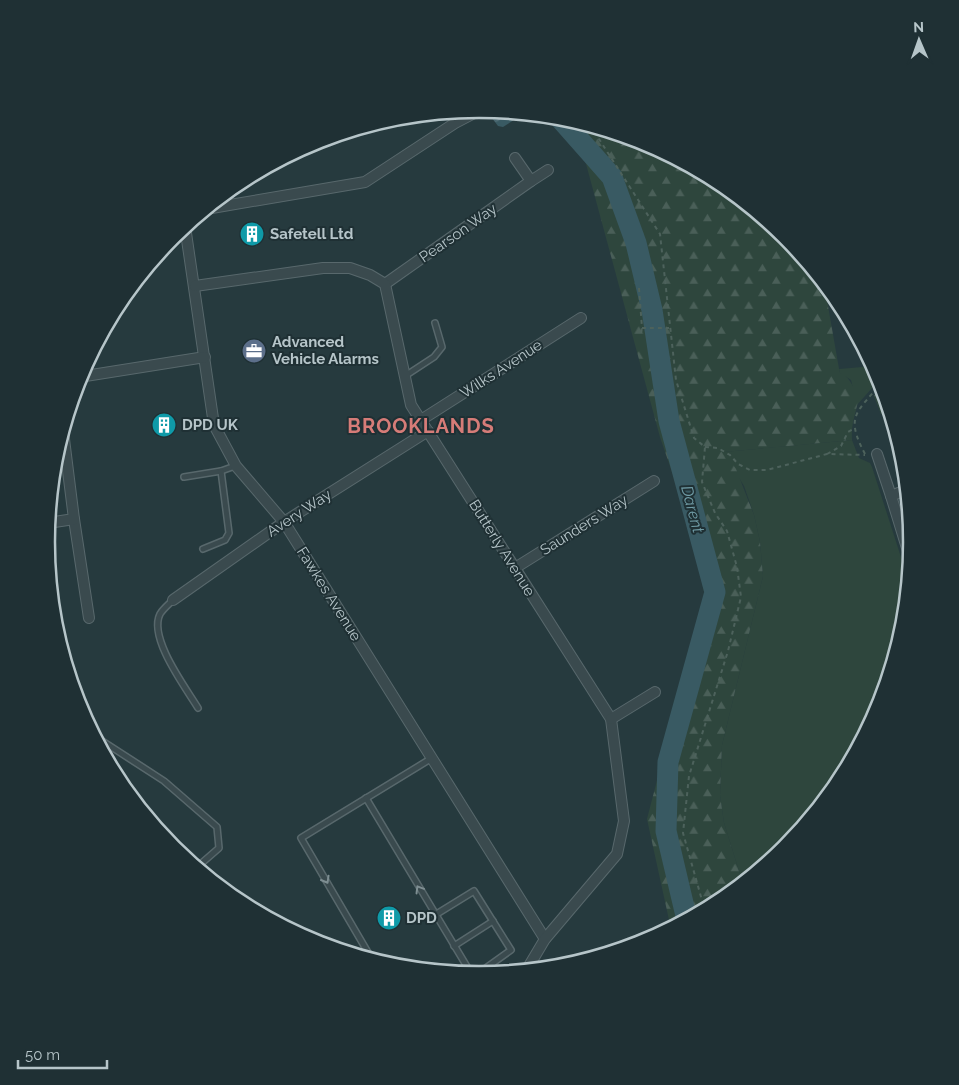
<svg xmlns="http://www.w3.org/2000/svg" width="959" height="1085" font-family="Raleway,sans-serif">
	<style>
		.green { fill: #2e463d }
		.forest { fill: url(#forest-firs) }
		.water { fill: url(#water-waves) }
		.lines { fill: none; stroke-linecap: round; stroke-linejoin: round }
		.river { stroke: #395a63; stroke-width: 21 }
		.service-casing { stroke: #58686c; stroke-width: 8 }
		.minor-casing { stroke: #58686c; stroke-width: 12 }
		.path { stroke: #4d625c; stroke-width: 2; stroke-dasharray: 4 4; stroke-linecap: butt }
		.service { stroke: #3a4a4e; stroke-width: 5 }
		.minor { stroke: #3a4a4e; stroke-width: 10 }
		.oneway { stroke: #7e8e92 }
		.labels { text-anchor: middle; stroke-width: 4; stroke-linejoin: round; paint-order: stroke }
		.street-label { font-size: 15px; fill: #b6c5c9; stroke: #1f3034 }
		.poi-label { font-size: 15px; font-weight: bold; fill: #b6c5c9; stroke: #1f3034; text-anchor: start }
		.water-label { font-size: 16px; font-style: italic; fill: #719da7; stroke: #1f3034 }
		.district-label { font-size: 20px; font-weight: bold; letter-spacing: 1px; fill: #d67c78; stroke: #1f3034 }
		.rim { fill: none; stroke: #b6c5c9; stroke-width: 2.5 }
	</style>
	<defs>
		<pattern id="forest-firs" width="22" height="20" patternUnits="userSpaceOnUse" patternTransform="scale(1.25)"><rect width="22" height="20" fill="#2e463d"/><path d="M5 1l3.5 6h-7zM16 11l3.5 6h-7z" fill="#4a5f58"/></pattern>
		<pattern id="water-waves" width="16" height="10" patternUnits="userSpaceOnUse" patternTransform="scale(1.25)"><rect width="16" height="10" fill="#395a63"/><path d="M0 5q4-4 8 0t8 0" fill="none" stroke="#537078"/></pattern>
	</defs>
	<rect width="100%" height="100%" fill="#263a3e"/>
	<g class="green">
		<path d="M874,366L880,379L857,405L851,380L840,373L839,369Z"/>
		<path d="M852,440L859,458L870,463L872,467L909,582L904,627L880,709L840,783L786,849L743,884L724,823L720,795L722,745L763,576L760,542L754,515L744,486L723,452Z"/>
	</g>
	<g class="forest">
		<path d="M547,116L564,118L646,142L720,182L786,236L824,283L839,369L840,373C850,375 859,396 857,406C854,418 851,427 852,440L724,452L736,469L754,515L760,542L763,576L722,745L720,795L724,823L743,884L720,903L671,929L647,819L705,596L687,516L660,437L585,160Z"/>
		<path d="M882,385L892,417L881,414L874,396Z"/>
	</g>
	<path class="water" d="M495,111L523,114L503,127L498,126L489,114Z"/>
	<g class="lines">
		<path class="river" d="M559,117L612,177L636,243L652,310L669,421L715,592L668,762L666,831L687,920"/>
		<defs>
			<g id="service">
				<path d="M405,376L434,357L442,347L435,323"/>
				<path d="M184,477L221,471L235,466"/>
				<path d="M203,549L225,540L229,533L221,471"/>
				<path d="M173,600C169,604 163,609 160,614C148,638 186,688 198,708"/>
				<path d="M93,735L164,781L217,827L219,848L196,868"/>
				<path d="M366,798L472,975"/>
				<path d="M435,915L474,891L511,950L476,975"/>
				<path d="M454,946L493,921"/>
				<path d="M373,961L301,838L432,758"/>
			</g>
			<g id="minor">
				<path d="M531,181L548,170"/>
				<path d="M206,209L365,182L455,123L482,109"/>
				<path d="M185,226L214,425L236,466L284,522L545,939"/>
				<path d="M385,284L531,181L515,158"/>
				<path d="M195,286L323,268H350L370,275L385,284L411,405L611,719L624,821L617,854L545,939L526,971"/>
				<path d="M79,377L205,357"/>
				<path d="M421,420L581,318"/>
				<path d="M877,454L891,496"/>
				<path d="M908,489L891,496L911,561"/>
				<path d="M74,519L89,618"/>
				<path d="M48,523L74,519L63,431"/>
				<path d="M515,568L654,481"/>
				<path d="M173,600L284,522L428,431"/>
				<path d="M611,719L655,692"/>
			</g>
		</defs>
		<use href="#service" class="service-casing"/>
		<use href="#minor" class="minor-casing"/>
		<g class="path">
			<path d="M590,125L660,234L676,380L694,438L705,447L702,482L715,513L727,531L737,567L741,597L728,651L689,776L683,833L705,911"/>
			<path d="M639,288L642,328H669"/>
			<path d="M641,333L642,328"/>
			<path d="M705,447L718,448L730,455L738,464L750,470H767L827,454L865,455"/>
			<path d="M827,454L841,446L848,432L855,428"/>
			<path d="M865,454C843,413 860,412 881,382"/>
		</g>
		<use href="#service" class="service"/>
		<use href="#minor" class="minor"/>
	</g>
	<defs><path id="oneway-chevron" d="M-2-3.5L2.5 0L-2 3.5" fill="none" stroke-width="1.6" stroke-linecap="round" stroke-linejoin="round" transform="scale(1.25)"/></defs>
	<g class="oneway">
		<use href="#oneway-chevron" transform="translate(326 880) rotate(60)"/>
		<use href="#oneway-chevron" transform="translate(419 889) rotate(-121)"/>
	</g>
	<defs>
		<symbol id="building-disc" viewBox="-11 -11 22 22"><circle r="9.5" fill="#0f9aa8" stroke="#1f3034"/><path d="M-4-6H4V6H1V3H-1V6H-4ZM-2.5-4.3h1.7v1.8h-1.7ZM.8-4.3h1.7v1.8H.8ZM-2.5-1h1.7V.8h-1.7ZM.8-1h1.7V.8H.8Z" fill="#fff"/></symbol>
		<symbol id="office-disc" viewBox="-11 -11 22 22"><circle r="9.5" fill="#5c6f8a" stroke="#1f3034"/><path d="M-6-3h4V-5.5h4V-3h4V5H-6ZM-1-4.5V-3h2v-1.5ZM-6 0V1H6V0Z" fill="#fff"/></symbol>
	</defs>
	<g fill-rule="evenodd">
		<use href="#building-disc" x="238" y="220" width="28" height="28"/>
		<use href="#office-disc" x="240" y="337" width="28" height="28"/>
		<use href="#building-disc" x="150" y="411" width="28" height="28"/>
		<use href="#building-disc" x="375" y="904" width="28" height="28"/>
	</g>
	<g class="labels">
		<g class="street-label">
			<text transform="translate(458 233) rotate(-35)" y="5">Pearson Way</text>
			<text transform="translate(501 369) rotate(-33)" y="5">Wilks Avenue</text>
			<text transform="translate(299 513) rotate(-33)" y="5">Avery Way</text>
			<text transform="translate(584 525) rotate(-32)" y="5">Saunders Way</text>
			<text transform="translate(502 548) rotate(58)" y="5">Butterly Avenue</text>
			<text transform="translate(329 594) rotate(58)" y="5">Fawkes Avenue</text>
		</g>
		<g class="poi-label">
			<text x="270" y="239">Safetell Ltd</text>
			<text x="272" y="347">Advanced<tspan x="272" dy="17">Vehicle Alarms</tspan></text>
			<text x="182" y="430">DPD UK</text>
			<text x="406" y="923">DPD</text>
		</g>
		<g class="water-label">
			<text transform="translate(693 509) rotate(75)" y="6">Darent</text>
		</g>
		<g class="district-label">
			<text x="421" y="433">BROOKLANDS</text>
		</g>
	</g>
	<path d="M0 0H959V1085H0ZM55 542a424 424 0 1 1 848 0a424 424 0 1 1-848 0Z" fill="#1f3034" fill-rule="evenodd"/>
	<path class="rim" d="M55 542a424 424 0 1 1 848 0a424 424 0 1 1-848 0Z"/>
	<g transform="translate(919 40) rotate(358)" stroke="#1f3034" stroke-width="4" paint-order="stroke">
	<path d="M0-4L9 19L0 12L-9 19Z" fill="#b6c5c9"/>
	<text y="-8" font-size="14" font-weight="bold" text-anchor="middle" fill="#b6c5c9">N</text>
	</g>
	<path d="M18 1060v8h89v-8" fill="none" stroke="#b6c5c9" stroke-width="2.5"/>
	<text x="25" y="1060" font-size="15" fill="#b6c5c9" stroke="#1f3034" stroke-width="4" paint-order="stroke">50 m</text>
</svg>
